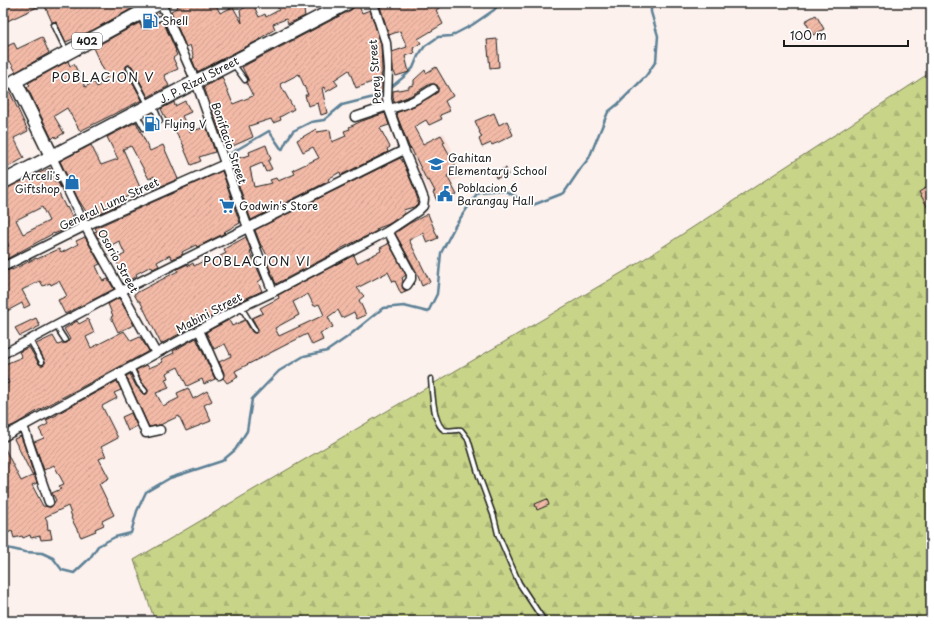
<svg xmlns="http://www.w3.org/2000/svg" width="934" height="624" font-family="'Playpen Sans',sans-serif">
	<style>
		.built { fill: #f9e0d8 }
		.forest { fill: url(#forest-firs); stroke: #727852 }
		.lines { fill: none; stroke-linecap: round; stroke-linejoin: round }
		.stream { stroke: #5c8096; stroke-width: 2.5 }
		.building { fill: url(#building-hatch); stroke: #1c1c1c; fill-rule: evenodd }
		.service-casing { stroke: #1c1c1c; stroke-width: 7 }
		.minor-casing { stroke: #1c1c1c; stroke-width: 11 }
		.primary-casing { stroke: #1c1c1c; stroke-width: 16 }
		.service { stroke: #fff; stroke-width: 4 }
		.minor { stroke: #fff; stroke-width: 8 }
		.primary { stroke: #fff; stroke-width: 13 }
		.labels { text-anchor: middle; stroke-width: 3.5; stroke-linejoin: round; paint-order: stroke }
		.shield { fill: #fff; stroke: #606060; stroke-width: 1 }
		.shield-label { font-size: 10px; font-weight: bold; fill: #1c1c1c }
		.poi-label { font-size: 11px; fill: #1c1c1c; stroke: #fff; text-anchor: start }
		.street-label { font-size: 11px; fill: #1c1c1c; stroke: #fff }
		.quarter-label { font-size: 13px; letter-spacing: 1px; fill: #1c1c1c; stroke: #fff }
	</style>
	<defs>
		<pattern id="forest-firs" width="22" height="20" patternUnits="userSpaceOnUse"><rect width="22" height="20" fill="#c8d589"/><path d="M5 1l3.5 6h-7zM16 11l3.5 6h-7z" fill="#abb676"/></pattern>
		<pattern id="building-hatch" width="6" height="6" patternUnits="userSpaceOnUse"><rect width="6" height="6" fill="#f2baa7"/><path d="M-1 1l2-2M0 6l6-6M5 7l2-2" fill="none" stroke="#cf9f8f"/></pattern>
	</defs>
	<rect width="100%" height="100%" fill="#fcf1ed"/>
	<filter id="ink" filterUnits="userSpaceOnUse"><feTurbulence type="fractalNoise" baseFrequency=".025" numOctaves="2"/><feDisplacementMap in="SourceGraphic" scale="8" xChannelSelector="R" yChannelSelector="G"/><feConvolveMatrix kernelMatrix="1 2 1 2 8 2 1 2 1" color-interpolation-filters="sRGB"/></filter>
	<g filter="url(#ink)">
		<path class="built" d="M444,133L464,176L430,192L408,152Z"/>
		<path class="forest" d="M931,72V621H155L134,560L635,265Z"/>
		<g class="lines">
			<g class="stream">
				<path d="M389,89L406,75L413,68L418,56L425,46L438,37L451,36L472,25L494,10L500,3"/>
				<path d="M226,156L269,131L282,150L287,140L293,131L311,122L324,120L342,105L382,95L386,92"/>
				<path d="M3,547L25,552L42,553L53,558L62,570L74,573L90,558L98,546L115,537L131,533L137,511L146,492L170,478L222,461L235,450L247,431L252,399L279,371L304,356L327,351L346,338L383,308L404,306L428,312L437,294L441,253L455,226L478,192L503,190L533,205L564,193L581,168L589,158L608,112L618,104L646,76L656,61L658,36L651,12V3"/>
			</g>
		</g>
		<g class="building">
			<path d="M3,3H142L93,30L66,42L57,23L55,22H52L44,4L3,23Z"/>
			<path d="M176,3H215L220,13L233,7L242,23L240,10L253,4L259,17L265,14L266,17L279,10L275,3H318L304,10L305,16L288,24L286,19L273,24L275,29L259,39V40L197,72L192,59L194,58L190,45L186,47L171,11L178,7Z"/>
			<path d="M379,3H424L425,6L430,3H448L436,10L443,24L418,39L421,43L413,48L415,53L405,56L409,72L396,76L393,70L392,52L407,47L400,31L389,35Z"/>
			<path d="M358,4L362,13L370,10L381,44L382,69V74H381L382,78V92L376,94L372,82L356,88L349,70L334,80L338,85L326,92L324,87L322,88L327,113L321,115L318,103L308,106L305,95H308L299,74L280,84L294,109L280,117L281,120L273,123L271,119L249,126L253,137L226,149L204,87L222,77L233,104L253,96L247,84L248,79L242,67L351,10Z"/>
			<path d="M156,14L157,16L155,18V21L158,22L163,21L176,51H175L177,55L173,58L178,69L164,75L169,86L148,97L132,66L128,65L126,66V70L142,100L80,131L67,108L54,116L64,133L56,138L55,136L52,139L27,87L30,85L28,83L68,61L70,66L74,64L85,87L94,82L97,87L107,77L93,48L139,23L143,29L151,27L152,25V22L150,21H147L146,19Z"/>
			<path d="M816,15L824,29L813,35L805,21Z"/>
			<path d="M42,37L49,53L16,72L10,61L3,66V48L14,43L17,49Z"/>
			<path d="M497,39L499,67L490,68L487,40Z"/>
			<path d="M436,67L453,96L445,101L450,111L440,115L442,119L429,125L426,120L414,127L423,144L441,135L445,142L443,143L458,170L447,176L457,195L437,201L433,192L435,191L429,180L427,181L411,148L410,149L396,113L414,106L430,97L438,92V86L435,84H430L410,96L394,102L393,97V91L409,88V86L414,85V80L425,70L426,73Z"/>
			<path d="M9,90L28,131L14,138L24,158L3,170V92Z"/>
			<path d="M185,101L191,112L182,116L190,132L202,128L201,125L205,123L215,152L199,157L201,161L191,165L183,146H184L170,122L168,123L161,109L174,102L175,106Z"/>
			<path d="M385,113L389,125L380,128L390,147L387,149L388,152L341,175L340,172L328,179L329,181L251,220L230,160L250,155L249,152L266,145L271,159L268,161L272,169L266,172L262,163L250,168L254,187L272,183L270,180L276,178L278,181L295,174L293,170L319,158L313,147L303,152L297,140L306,135L316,129L317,132L330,130L332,142L346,136L344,131L350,129L349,127L362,121Z"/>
			<path d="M494,113L499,125L507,121L513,135L499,142L492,145L491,143L482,147L479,139L482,137L479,132H480L475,121Z"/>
			<path d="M136,122L150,151L163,145L178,179L159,187L154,176L149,179L131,146L123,149L143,194L133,199L131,195L119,201L120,204L90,218L78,199L60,161L91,145L101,165L118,159L107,137Z"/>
			<path d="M400,158L403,162L414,188L418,200V203L414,207L403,210L405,213L389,224L376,229L377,231L338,250V251L276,284L266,260L269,259L262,246H261L255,230Z"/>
			<path d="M50,168L55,182L57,181L61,188L57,190L66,208L67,207L72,217L74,216L78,224L54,234V233L3,261V248L9,246L3,235V190ZM42,207L49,221L23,234L16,220Z"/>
			<path d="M506,168L508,175L496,178L494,172Z"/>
			<path d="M222,171L240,223L224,232L225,233L197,247L196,245L182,252L183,254L172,259L170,255L157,262L159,266L153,269L151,266L136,274L137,276L129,280L122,267L120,268L115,259L125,254L119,241L108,247L103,236L98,238L94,232L97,231L95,228Z"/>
			<path d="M931,185V213L919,192Z"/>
			<path d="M428,214L438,238L427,243L423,233L409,240L430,282L422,286L416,271L395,233L410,223Z"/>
			<path d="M85,237L100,264L96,266L103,281L108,279L114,289L65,314L58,300L67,296L59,281L51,285L50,283L43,286L40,281L22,290L30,305L24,308L22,303L7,311L3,303V272L12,269V270L36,258L37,259L59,249L61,253L78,244L76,241Z"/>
			<path d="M246,237L251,251L250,252L262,279L258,282L262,291L238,302L161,344L140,301H138L134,294L178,271L177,269L188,264V266L193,263L194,266L207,259L209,262L226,253L224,249Z"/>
			<path d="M387,240L406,275L402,278L403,281L402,287L404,290L408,291L401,294L395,281L393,282L388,272L357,288L364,296L359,300L366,315L357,319L354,312L342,318L338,310L328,317L333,327L320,333L323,340L312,345L307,334L235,371L238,377L227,383L223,378L224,373L219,362L231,356L225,344L214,349L206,332L229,320L232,326L245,320L252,332L256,333L258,331V329L252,318L263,313L260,308L279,298L278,295L354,255L357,263L381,251L380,248L388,244ZM308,294L314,306L319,304L324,315L279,336L275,328L299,315L293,302Z"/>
			<path d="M119,298L134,325L118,332L111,317L113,316L108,304Z"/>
			<path d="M36,318L40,326L20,336L15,328Z"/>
			<path d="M88,319L94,333L86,337L91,348L124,331L131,341L140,337L149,351L39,410L14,425L3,429V385L9,383L3,372V365L22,357L19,352L29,347L39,364L43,365L45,363V361L36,344L53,336L58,345L63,343H67L70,339L64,329L77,321L79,324Z"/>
			<path d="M196,338L215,379L204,384L202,379L187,386L178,367L166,373L168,378L165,379L169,388L156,393L163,406L179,398L177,393L188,388L193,399L207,391L212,401L204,405L211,421L186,431L179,416L160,425L149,427L126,376L130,374L136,386L143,394H147L148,390L142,382L136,370L147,365L149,368L163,362L161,359L174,353L173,351Z"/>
			<path d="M117,381L121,390L114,393L117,398L102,406L118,438L101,447L106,456L99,459L109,478L99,484L114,515L102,521L104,525L95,529L96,531L81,537L71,518L72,517L68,506L45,517L47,520L48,530L50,529L52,539L41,540L40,536L31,538L30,535L23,538L22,536L14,538L12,531L3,535V445L21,481L34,475L37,483L32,485L43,506L51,507L56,500L52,493L61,489L59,486L64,484L54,465L44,470L34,442L44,438L39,429L48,424L46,420L57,415V414Z"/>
			<path d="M131,413L137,426L128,431L122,417Z"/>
			<path d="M21,436L34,475H32L14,439Z"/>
			<path d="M547,499L549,505L537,510L535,504Z"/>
		</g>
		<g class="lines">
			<defs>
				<g id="service">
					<path d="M140,16L145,26L149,24"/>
					<path d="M158,19L166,16"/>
					<path d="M54,25L67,52"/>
					<path d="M234,65L245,80"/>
					<path d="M129,68L148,104"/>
					<path d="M153,105L160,121L157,122"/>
					<path d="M137,115L144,128L146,127"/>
					<path d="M241,307L255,330"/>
					<path d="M56,326L65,340"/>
					<path d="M30,340L42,362"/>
					<path d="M131,367L139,384L145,391"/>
					<path d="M431,379C432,390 433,426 445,430C450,432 456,429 461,430L468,439L479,476L494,517L498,534L509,560L519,583L544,621"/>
				</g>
				<g id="minor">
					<path d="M161,3L196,82L248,228L273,292"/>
					<path d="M3,87L15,81"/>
					<path d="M389,109C407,105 418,99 433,89"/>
					<path d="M355,117L388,106"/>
					<path d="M52,157L85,226L156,353"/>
					<path d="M388,231L411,274V279L407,285"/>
					<path d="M3,267L85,226L225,164"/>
					<path d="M199,330L219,375"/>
					<path d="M3,354L121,291L404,150"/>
					<path d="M119,373L146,433L160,430"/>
					<path d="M23,426L49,502"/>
					<path d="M3,437L241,307L273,292L388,231L418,211L423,206L424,199L419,186L404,150L389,109L387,99L388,69L386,43L373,3"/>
				</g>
				<g id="primary">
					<path d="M52,157L15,81L159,3"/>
					<path id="s1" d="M3,182L347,3"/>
				</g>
			</defs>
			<use href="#service" class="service-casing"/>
			<use href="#minor" class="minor-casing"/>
			<use href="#primary" class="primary-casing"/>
			<use href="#service" class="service"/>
			<use href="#minor" class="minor"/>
			<use href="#primary" class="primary"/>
		</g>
	</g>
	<defs>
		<symbol id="fuel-bare" viewBox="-9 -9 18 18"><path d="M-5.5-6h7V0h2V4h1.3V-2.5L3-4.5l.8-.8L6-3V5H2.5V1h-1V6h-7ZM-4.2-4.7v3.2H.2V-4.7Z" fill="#1f6fb2" stroke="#fff" stroke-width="2.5" paint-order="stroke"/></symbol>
		<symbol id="school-bare" viewBox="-9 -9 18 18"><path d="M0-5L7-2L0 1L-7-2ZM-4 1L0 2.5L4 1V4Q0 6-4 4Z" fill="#1f6fb2" stroke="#fff" stroke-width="2.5" paint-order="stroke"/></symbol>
		<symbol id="shop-bare" viewBox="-9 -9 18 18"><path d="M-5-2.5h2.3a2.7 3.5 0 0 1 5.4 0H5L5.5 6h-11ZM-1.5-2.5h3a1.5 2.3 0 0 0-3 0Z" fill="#1f6fb2" stroke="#fff" stroke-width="2.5" paint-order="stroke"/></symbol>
		<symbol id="civic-bare" viewBox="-9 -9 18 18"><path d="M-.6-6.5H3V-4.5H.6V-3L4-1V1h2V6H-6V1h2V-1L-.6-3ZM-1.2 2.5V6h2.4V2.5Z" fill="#1f6fb2" stroke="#fff" stroke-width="2.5" paint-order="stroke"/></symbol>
		<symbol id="supermarket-bare" viewBox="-9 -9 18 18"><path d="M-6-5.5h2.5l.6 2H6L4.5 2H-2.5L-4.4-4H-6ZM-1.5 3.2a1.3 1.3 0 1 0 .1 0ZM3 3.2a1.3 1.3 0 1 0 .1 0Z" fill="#1f6fb2" stroke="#fff" stroke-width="2.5" paint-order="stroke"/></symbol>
	</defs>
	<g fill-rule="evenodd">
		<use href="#fuel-bare" x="139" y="10" width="22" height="22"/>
		<use href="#fuel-bare" x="141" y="113" width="22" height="22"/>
		<use href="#school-bare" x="425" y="153" width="22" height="22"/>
		<use href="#shop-bare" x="61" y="171" width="22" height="22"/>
		<use href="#civic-bare" x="434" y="183" width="22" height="22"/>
		<use href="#supermarket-bare" x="216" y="195" width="22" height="22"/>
	</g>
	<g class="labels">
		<rect class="shield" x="72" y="33" width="30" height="16" rx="3"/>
		<g class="shield-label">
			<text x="87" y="45">402</text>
		</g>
		<g class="poi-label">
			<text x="162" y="25">Shell</text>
			<text x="164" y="128">Flying V</text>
			<text x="448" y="162">Gahitan<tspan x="448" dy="13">Elementary School</tspan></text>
			<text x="60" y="180" text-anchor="end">Arceli's<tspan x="60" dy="13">Giftshop</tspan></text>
			<text x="457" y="192">Poblacion 6<tspan x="457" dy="13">Barangay Hall</tspan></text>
			<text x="239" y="210">Godwin's Store</text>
		</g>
		<g class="street-label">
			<text transform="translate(375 72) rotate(-94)" y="4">Perey Street</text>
			<text dy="4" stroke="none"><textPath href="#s1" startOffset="221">J. P. Rizal Street</textPath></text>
			<text transform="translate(229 143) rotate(71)" y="4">Bonifacio Street</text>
			<text transform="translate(109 204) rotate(-25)" y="4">General Luna Street</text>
			<text transform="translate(118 261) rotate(61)" y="4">Osorio Street</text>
			<text transform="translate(209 313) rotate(-28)" y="4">Mabini Street</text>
		</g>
		<g class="quarter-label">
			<text x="103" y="82">POBLACION V</text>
			<text x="257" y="266">POBLACION VI</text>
		</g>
	</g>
	<rect width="934" height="624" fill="none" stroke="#fff" stroke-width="16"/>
	<rect x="8" y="8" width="918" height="608" fill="none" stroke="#1c1c1c" stroke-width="1.5" filter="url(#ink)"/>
	<path d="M784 40v6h124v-6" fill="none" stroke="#1c1c1c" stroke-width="2"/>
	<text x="790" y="40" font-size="12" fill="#1c1c1c" stroke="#ffffff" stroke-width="3" paint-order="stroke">100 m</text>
</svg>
